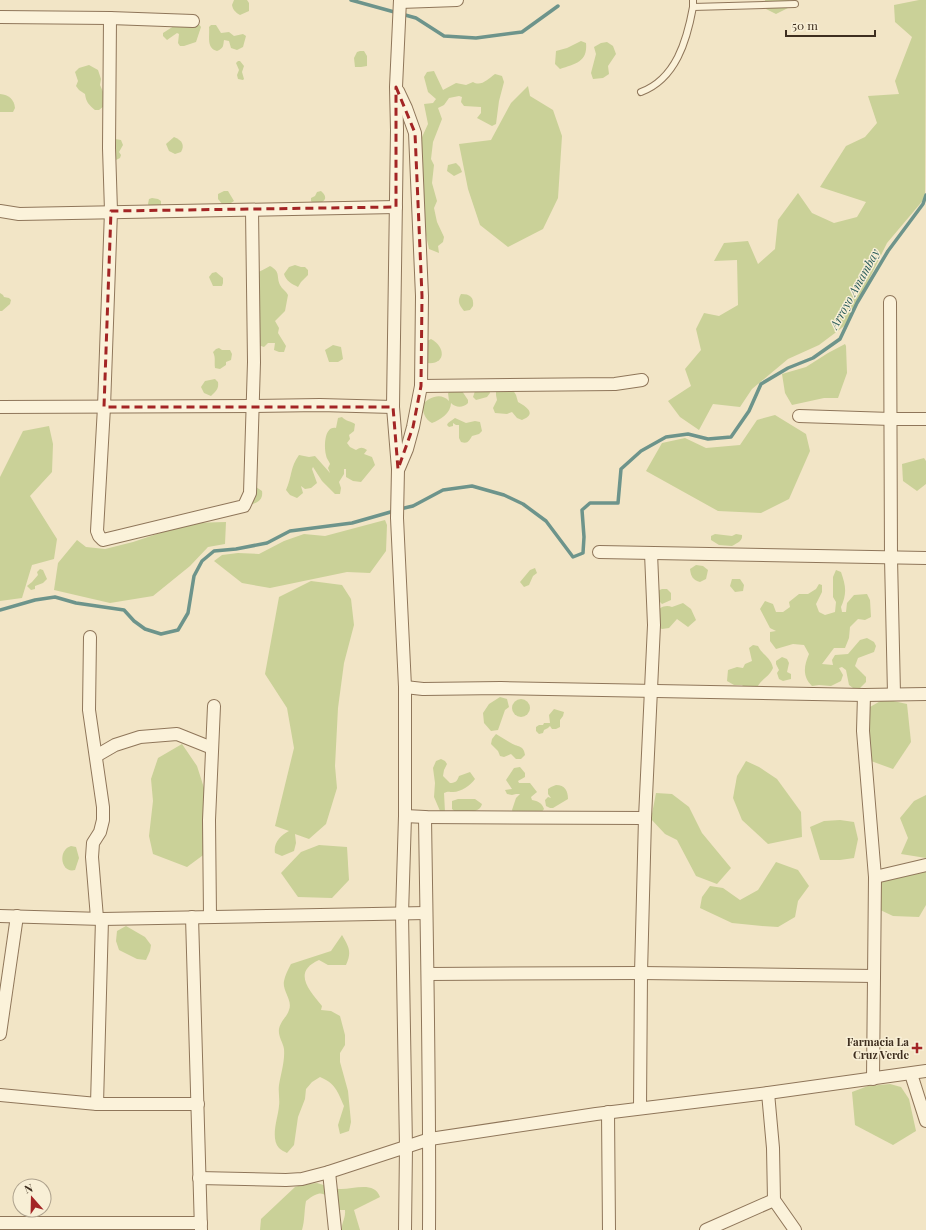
<svg xmlns="http://www.w3.org/2000/svg" width="926" height="1230" font-family="'Playfair Display',serif">
	<style>
		.green { fill: #cad198 }
		.lines { fill: none; stroke-linecap: round; stroke-linejoin: round }
		.stream { stroke: #6d948b; stroke-width: 3.5 }
		.lane-casing { stroke: #8f765a; stroke-width: 8 }
		.street-casing { stroke: #8f765a; stroke-width: 14 }
		.lane { stroke: #fbf2da; stroke-width: 6 }
		.street { stroke: #fbf2da; stroke-width: 12 }
		.marked { fill: none; stroke: #a32525; stroke-width: 3; stroke-dasharray: 8 5; stroke-linejoin: round }
		.poi-dot { fill: #a32525; stroke: #f8efd6; stroke-width: 1.5 }
		.labels { text-anchor: middle; stroke-width: 3; stroke-linejoin: round; paint-order: stroke }
		.poi-label { font-size: 11px; font-weight: bold; fill: #3e2e1f; stroke: #f8efd6; text-anchor: end }
		.water-label { font-size: 12px; font-style: italic; fill: #2d5f5c; stroke: #f8efd6 }
	</style>
	<rect width="100%" height="100%" fill="#f2e5c6"/>
	<g class="green">
		<path d="M234,0H247L249,3V11L240,15C235,12 233,10 232,5Z"/>
		<path d="M765,0H789L788,8L776,14L766,9Z"/>
		<path d="M919,0H926L925,198L887,243L847,324L819,345L788,359L752,389L740,407L713,404L699,430L680,417L668,401L691,386L685,369L701,350L696,329L704,313L719,316L738,305L737,260L714,261L724,243L748,241L758,264L775,249L778,220L798,193L812,213L834,223L857,217L866,202L820,187L846,146L865,137L877,123L868,96L899,94L895,81L912,37L895,22L894,5Z"/>
		<path d="M178,14L192,15L201,27L196,42L184,46H180L178,43L179,34L177,33L167,40L163,36V33L174,26L175,15Z"/>
		<path d="M211,25H216L221,33L229,32L234,36L243,34L246,36L243,47L237,50L231,48L229,41L224,40C223,46 224,48 217,51C206,48 210,36 209,27Z"/>
		<path d="M581,41L586,43C588,62 575,64 560,69L555,64L556,51L567,48Z"/>
		<path d="M607,42L613,46L616,54L608,66L609,74L603,78L593,79L591,73L596,54L594,47L601,43Z"/>
		<path d="M360,51H364L367,56V66L361,67H355L354,58L357,52Z"/>
		<path d="M238,61H240L244,66L242,72L244,79L243,80L238,79L237,75L239,70L236,63Z"/>
		<path d="M89,65L98,70L101,79L100,85L104,94V106L99,110H95C89,105 86,102 85,94L79,90L76,86L78,81L75,72L79,68Z"/>
		<path d="M434,71L443,90L456,83L466,85L473,82C481,87 488,79 495,74L502,76L504,82L499,101L496,124L492,126L477,118L481,113V107L464,106L461,102L462,97L459,96L449,98L444,105L438,108L442,119L433,142L431,159L434,165L432,183L437,201L434,208L437,222L444,237L443,242L438,246L439,253L429,249L424,226L422,158L417,148L428,124L424,104L433,103L436,99L428,92L424,77L427,72Z"/>
		<path d="M528,86L530,96L553,110L562,136L558,198L543,229L508,247L480,225L468,189L459,144L491,140L511,103Z"/>
		<path d="M0,94C9,95 14,99 15,108L13,112H0Z"/>
		<path d="M174,137C182,140 185,145 181,152L175,154L169,151L166,144Z"/>
		<path d="M115,139L121,140L123,145L119,152L121,155L120,158L112,162Z"/>
		<path d="M456,163L460,167L462,172L454,176L447,171L448,165Z"/>
		<path d="M224,191H228L234,201L228,205H223L218,199V194Z"/>
		<path d="M321,191C330,199 323,203 314,205L311,201V198L315,196L317,192Z"/>
		<path d="M152,198L158,199L161,201V205L151,209L148,204L149,199Z"/>
		<path d="M295,265L301,267H305L308,270V275L301,282L298,287C292,284 286,281 284,274L289,267Z"/>
		<path d="M270,266C281,272 276,276 280,285C282,289 286,291 288,295L285,311L275,321L279,328L278,333L286,346L284,352H279L274,350L275,343H268L264,347L258,345L253,274C260,272 264,269 270,266Z"/>
		<path d="M216,272L223,278V283L222,286H213L209,277L212,273Z"/>
		<path d="M0,293L3,295L4,297L9,298L11,300L10,304L2,311H0Z"/>
		<path d="M461,294C470,294 474,297 473,306L470,310L464,311C459,305 457,301 461,294Z"/>
		<path d="M431,339C446,347 446,365 427,363L425,356V342Z"/>
		<path d="M845,344L846,346L847,373L838,398H824L792,405L785,393L782,374L806,367L828,353Z"/>
		<path d="M333,345L341,347L343,359L338,362H329L325,350Z"/>
		<path d="M219,348L222,350H230L232,354L231,360L226,362V365L220,369L215,368C214,362 216,358 213,352L216,349Z"/>
		<path d="M215,379L218,382C219,389 216,391 211,396L204,393L201,387L205,381Z"/>
		<path d="M488,387L490,393L487,397L476,400L473,397L476,388Z"/>
		<path d="M452,390L462,391L468,400V403C463,408 456,408 451,403C451,413 440,420 432,423C425,419 423,413 422,405C429,397 441,392 449,401L448,393Z"/>
		<path d="M513,390L516,395L518,402C527,407 537,414 522,420L517,418L512,412L507,414L495,413L493,408L497,400L496,395V391Z"/>
		<path d="M775,415L806,434L810,451L789,499L761,513L718,511L646,471L662,443L685,438L706,448L740,445L757,420Z"/>
		<path d="M342,417C345,421 351,421 355,424L354,431L349,435L350,439L347,443L350,447L356,450C361,447 362,447 367,450L364,454L372,457L375,465L361,482L353,481L346,477V469H344V474L339,482L341,488L340,494H335L322,481L313,467L312,469L317,483L311,488L305,489L301,486L303,493L297,498L290,495L286,490C292,477 290,467 299,455L309,457L315,456L330,473L328,468L330,464C329,461 326,458 326,455C324,447 324,426 336,428L338,418Z"/>
		<path d="M455,418L466,423L475,421L480,422L482,431L479,434L472,436C469,441 468,444 461,442L459,438V425H456L453,423V426L449,427L447,425L448,423Z"/>
		<path d="M49,426L53,444L52,472L30,496L57,539L54,559L32,565L22,598L0,601V477L23,431Z"/>
		<path d="M924,458L926,461V484L917,491L903,481L902,464Z"/>
		<path d="M256,487L262,491C263,498 260,501 253,504L249,501Z"/>
		<path d="M385,520L387,525L386,551L370,573L347,572L270,588L242,583L214,561L222,555L238,553L259,554L284,541L304,534L325,536Z"/>
		<path d="M226,522L225,544L208,547L190,566L153,596L110,603L54,590L58,563L77,540L86,547L105,549L133,542L190,523Z"/>
		<path d="M715,534L732,536L736,534L742,535C743,541 737,543 732,546L719,545L711,540V536Z"/>
		<path d="M696,565L703,566L708,570L706,579L700,582C693,580 691,577 690,569Z"/>
		<path d="M535,568L537,573L533,576L529,585L524,587L520,582L530,570Z"/>
		<path d="M40,569L43,570L47,579L43,583L35,586V589L31,590L27,586L32,582L38,575L37,572Z"/>
		<path d="M836,570L841,572C846,586 847,594 841,607L842,612H846L847,603L854,595L867,594L870,600L871,617L865,620L858,619L850,627L849,638L845,648H834L822,664L833,665L832,660L835,655L848,654L860,640L867,638L874,642L876,646L874,652L858,658L855,666L866,677V682L860,688H853L849,685L846,670L842,667L839,668L843,675L841,681L831,686L819,685L812,686C802,676 804,666 809,654L804,645L793,644L776,649L770,641V632L776,631L770,628L760,609L765,601L773,604L776,612H783L790,607L789,602L799,594H808L816,589L819,584L822,585V592L816,604L819,612L825,615L835,612L836,602L833,597V577Z"/>
		<path d="M732,579H740L744,585L743,591L735,592L730,586Z"/>
		<path d="M311,581L342,585L351,599L354,625L344,663L338,708L335,766L337,788L326,824L309,839L295,834L296,843L294,851L282,856L275,853C273,843 281,835 289,831L275,826L294,748L287,708L265,674L279,597Z"/>
		<path d="M662,589H667L671,593V600L662,604L656,598L657,591Z"/>
		<path d="M683,603L691,609L696,620L688,627L677,619L669,628L662,629L654,625V612C660,608 665,604 672,607Z"/>
		<path d="M753,645L758,646C762,655 771,657 773,668C768,679 761,678 757,688H745L742,685H734L727,681L728,670L737,667L743,668L745,664L752,661L749,648Z"/>
		<path d="M782,657L787,659L789,663L787,672L791,674V679L783,681L779,679L777,673L779,670L776,664V661Z"/>
		<path d="M500,697L507,699L509,707L505,710L498,730L491,731L484,723L483,713L489,704Z"/>
		<path d="M884,699L907,704L911,742L893,769L871,761L863,731L870,707Z"/>
		<circle cx="521" cy="708" r="9"/>
		<path d="M554,709L564,712L563,716L560,720V727L556,729H552L550,726L548,728L544,730L543,733L539,734L536,731V727L539,725H543L544,723H550L549,715Z"/>
		<path d="M496,734C501,737 506,740 511,743C517,747 524,745 525,755L521,759H516L511,754L504,757L500,756L498,751L491,744L492,739Z"/>
		<path d="M182,744L197,766L211,810L206,853L187,867L153,854L149,836L153,801L151,779L158,758Z"/>
		<path d="M441,759L445,761L447,764L444,770L443,776L450,783C456,783 457,781 459,776L470,772L475,779C471,785 461,792 453,792C449,792 448,791 444,793L445,812L440,811L434,797L435,783L433,768L436,761Z"/>
		<path d="M746,761L759,767L777,779L801,812L802,837L768,844L742,820L733,798L737,776Z"/>
		<path d="M520,767L525,773V777L518,781L519,783H530L537,792L531,797L532,800C538,801 542,803 544,809L541,813L514,815L512,810L516,798L520,794H516L512,795L507,794L505,790L512,789L506,780L514,768Z"/>
		<path d="M556,785C565,785 568,791 568,799L553,808H550L546,806L545,800L548,797L551,798L548,794V789L551,787Z"/>
		<path d="M656,793L672,794L689,807L702,833L731,868L717,884L696,876L677,840L665,834L651,819Z"/>
		<path d="M926,795V858L901,854L908,838L900,818L914,801Z"/>
		<path d="M458,799H475L482,804C480,813 466,813 458,814L452,809V801Z"/>
		<path d="M840,820L854,822L858,839L854,858L840,860H820L810,827L824,821Z"/>
		<path d="M319,845L347,847L349,880L332,898L298,897L281,873L301,852Z"/>
		<path d="M71,846L76,847L79,858L75,870C61,874 57,850 71,846Z"/>
		<path d="M776,862L798,870L809,886L798,901L795,917L778,927L762,926L732,923L700,908L702,897L710,886L723,888L740,900L758,890Z"/>
		<path d="M926,870V905L919,917L893,916L876,908L873,892L885,879Z"/>
		<path d="M126,926L145,937L151,945L150,951L146,960L137,959L119,950L116,941L117,931Z"/>
		<path d="M342,935C349,947 352,952 346,965H328L319,960C292,972 309,990 322,1006L321,1010L331,1011L340,1016L345,1035V1045L340,1053V1062L348,1091L351,1122L349,1131L340,1134L338,1125L344,1106C338,1092 335,1083 320,1077L312,1082L306,1089L305,1099L298,1117L294,1145L287,1153C285,1152 281,1150 279,1148C270,1138 278,1118 279,1106C280,1099 278,1092 279,1085C281,1073 285,1061 284,1049C283,1042 278,1037 279,1029C281,1020 287,1017 289,1010C293,1000 282,991 284,981C285,975 288,970 291,964L331,951Z"/>
		<path d="M890,1084L901,1087L909,1099L916,1131L893,1145L855,1125L852,1092L868,1086Z"/>
		<path d="M317,1183C325,1185 331,1188 339,1189C352,1190 374,1180 380,1197L354,1210L360,1230H342C341,1223 346,1218 345,1210H340L337,1214C327,1197 326,1185 306,1201C304,1211 305,1220 302,1230H260L261,1219L295,1187L305,1184Z"/>
	</g>
	<g class="lines">
		<g class="stream">
			<path d="M351,0L416,18L444,36L476,38L522,32L558,6"/>
			<path d="M400,509L413,506L443,490L472,486L504,495L523,504L546,521L573,557L583,553L584,537L582,510L590,503H618L621,469L641,451L666,437L688,434L708,439L731,437L749,411L761,384L788,368L813,358L840,339L857,303L888,251L923,204L926,195"/>
			<path d="M0,610L35,600L55,597L76,603L124,610L134,621L145,629L161,634L178,630L188,613L194,576L202,561L214,551L236,549L267,543L290,531L352,523L394,511"/>
		</g>
		<defs>
			<g id="lane">
				<path d="M693,0V7L795,4"/>
				<path d="M641,92C676,79 687,40 693,7"/>
			</g>
			<g id="street">
				<path d="M400,0L396,87L397,130L393,407L398,469L397,518L405,687V816L402,914L406,1147L405,1230"/>
				<path d="M400,2L457,0"/>
				<path d="M0,17L110,18L193,21"/>
				<path d="M110,18L109,148L111,211L104,407L97,531L99,536L103,540L244,506L250,493L254,362L252,210"/>
				<path d="M398,91L406,108L415,133L422,296L421,386L413,427L407,449L399,468"/>
				<path d="M0,211L19,214L396,207"/>
				<path d="M890,302L891,558L894,694"/>
				<path d="M421,386L615,384L642,380"/>
				<path d="M0,407L253,406L320,405L393,407"/>
				<path d="M799,416L891,419H926"/>
				<path d="M599,552L926,558"/>
				<path d="M90,637L89,710L103,807V820L100,832L93,843L92,857L97,918"/>
				<path d="M405,687L423,689L501,688L864,695L926,694"/>
				<path d="M864,695L863,731L875,877L873,1079"/>
				<path d="M96,756L115,745L140,737L177,734L212,748"/>
				<path d="M405,816L425,817L645,818"/>
				<path d="M425,817C427,955 430,1092 429,1230"/>
				<path d="M875,877L926,865"/>
				<path d="M0,916L102,919L426,913"/>
				<path d="M210,916L209,820L214,706"/>
				<path d="M192,917L201,1230"/>
				<path d="M428,974L641,973L874,976"/>
				<path d="M0,1034L17,916"/>
				<path d="M911,1074L926,1121"/>
				<path d="M768,1093L773,1148L774,1200L795,1230"/>
				<path d="M0,1095L97,1104H198"/>
				<path d="M97,1104L102,919"/>
				<path d="M640,1108L641,973L645,818L654,625L651,553"/>
				<path d="M608,1112L609,1230"/>
				<path d="M329,1172L335,1230"/>
				<path d="M199,1178L286,1180L302,1179L329,1172L430,1139L596,1114L768,1093L926,1071"/>
				<path d="M0,1223H201"/>
				<path d="M706,1230L774,1200"/>
			</g>
		</defs>
		<use href="#lane" class="lane-casing"/>
		<use href="#street" class="street-casing"/>
		<use href="#lane" class="lane"/>
		<use href="#street" class="street"/>
	</g>
	<path class="marked" d="M396,87L415,133L422,296L421,386L413,427L398,469L393,407H104L111,211L396,207Z"/>
	<path class="poi-dot" d="M915 1042h4v4h4v4h-4v4h-4v-4h-4v-4h4z"/>
	<g class="labels">
		<g class="poi-label">
			<text x="909" y="1046">Farmacia La<tspan x="909" dy="13">Cruz Verde</tspan></text>
		</g>
		<g class="water-label">
			<text transform="translate(855 289) rotate(-61)" y="4">Arroyo Amambay</text>
		</g>
	</g>
	<g transform="translate(32 1198) rotate(340)"><circle r="19" fill="#f8efd6" stroke="#aea28d"/>
	<path d="M0-3L7 15L0 10L-7 15Z" fill="#a32525"/>
	<text y="-6" font-size="11" font-weight="bold" text-anchor="middle" fill="#3e2e1f">N</text>
	</g>
	<path d="M786 30v6h89v-6" fill="none" stroke="#3e2e1f" stroke-width="2"/>
	<text x="792" y="30" font-size="12" fill="#3e2e1f" stroke="#f8efd6" stroke-width="3" paint-order="stroke">50 m</text>
</svg>
